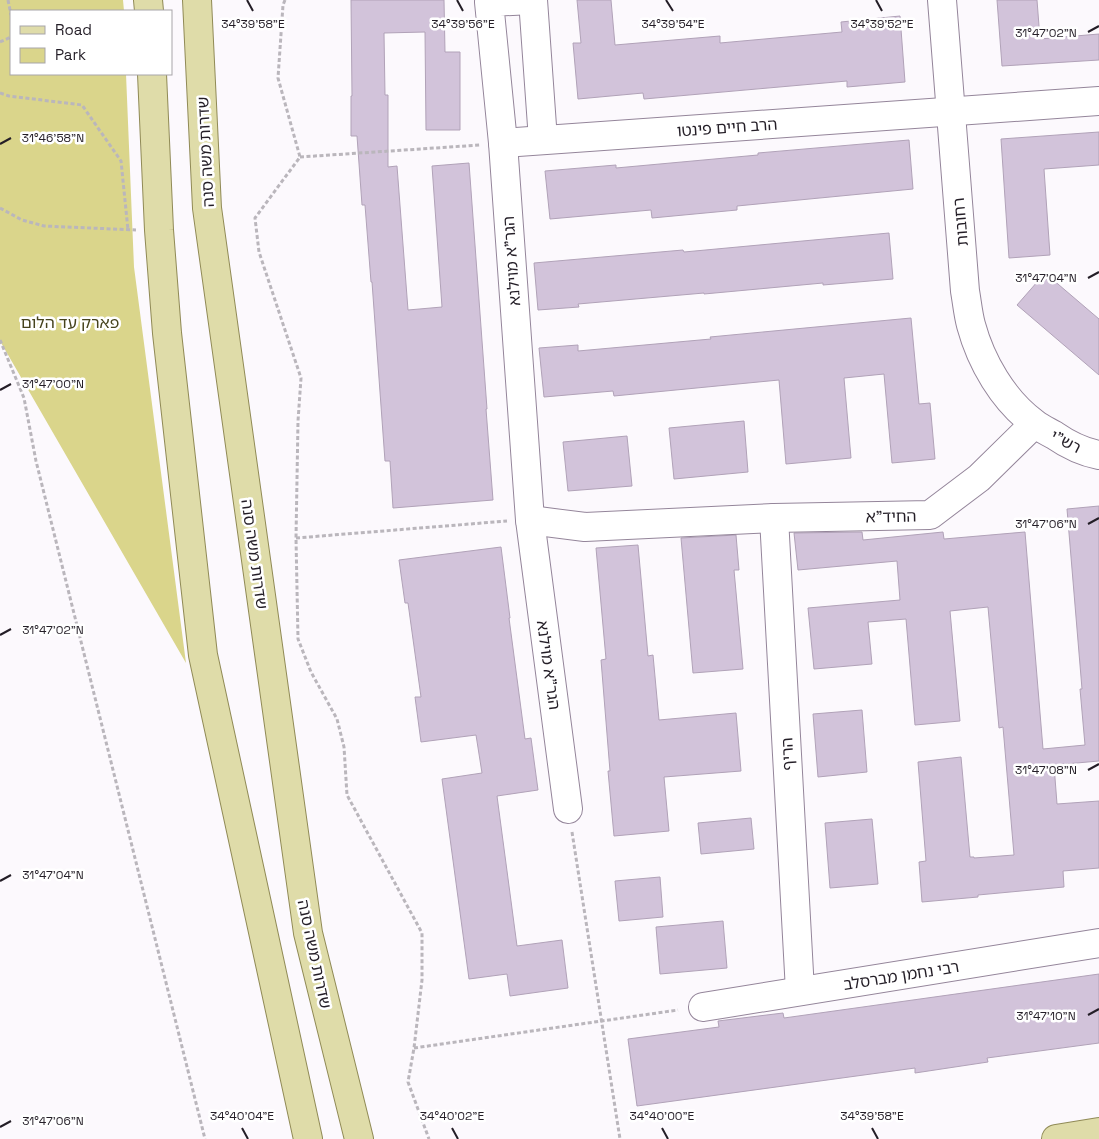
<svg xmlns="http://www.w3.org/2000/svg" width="1099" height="1139" font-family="'Space Grotesk','Noto Sans Hebrew',sans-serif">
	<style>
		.green { fill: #dad58b }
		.building { fill: #d2c3da; stroke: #b1a2b8 }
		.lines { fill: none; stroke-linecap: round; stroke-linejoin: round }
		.minor-casing { stroke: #94859a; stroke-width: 30 }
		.major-casing { stroke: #908a56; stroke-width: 30 }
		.path { stroke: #bab6bc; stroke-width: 3; stroke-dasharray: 4 2.5; stroke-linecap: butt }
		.minor { stroke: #fff; stroke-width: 28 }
		.major { stroke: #dfdca9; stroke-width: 28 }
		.ticks { fill: none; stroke: #241e27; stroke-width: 2 }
		.labels { text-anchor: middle; stroke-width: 5; stroke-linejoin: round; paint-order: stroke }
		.street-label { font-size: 16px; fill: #241e27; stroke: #fff }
		.park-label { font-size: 16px; fill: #46431d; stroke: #fff }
		.ticks-label { font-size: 12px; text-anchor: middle; fill: #241e27; stroke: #fff; stroke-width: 5; stroke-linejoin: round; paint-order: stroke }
	</style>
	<rect width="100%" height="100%" fill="#fcf9fd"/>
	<path class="green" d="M0,0H123L124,11H11V74H126L134,267L186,663L0,341Z"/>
	<g class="building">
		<path d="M351,0H444L445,52H460V130H426L425,32L384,33L385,95H388V167L397,166L408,310L442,307L432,166L469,163L487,409H486L493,500L393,508L390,461H385L372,282H371L365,205H362L357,136H351V96H352Z"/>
		<path d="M577,0H611L615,45L720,36V43L842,32L841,22L900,16L905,82L847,87V81L644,99L643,93L578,99L573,43H581Z"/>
		<path d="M997,0H1037L1040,39L1099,34V60L1002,66Z"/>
		<path d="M1099,132V165L1044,169L1050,255L1009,258L1001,139Z"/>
		<path d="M909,140L913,189L737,206V210L652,218L651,210L550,219L545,171L616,165V168L758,155V153Z"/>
		<path d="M889,233L893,279L823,285V283L704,294V293L578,304L579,307L538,310L534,263L683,250L684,252Z"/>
		<path d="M1045,273L1099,319V375L1017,305Z"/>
		<path d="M911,318L919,404L930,403L935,459L892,463L884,374L844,378L851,458L786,464L779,380L614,396L613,391L544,397L539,348L578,345V351L711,339L710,337Z"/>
		<path d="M744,421L748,472L674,479L669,428Z"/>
		<path d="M627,436L632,486L568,491L563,442Z"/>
		<path d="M1099,506V761L1054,765L1057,804L1099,801V868L1063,871L1064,887L978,895V897L922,902L919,862L926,861L918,762L961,757L970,857H974V858L1014,855L1003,727L999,728L988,607L950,611L960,721L915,725L906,619L868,622L872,664L814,669L808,608L900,600L897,561L798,570L794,533L862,532L863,540L943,532L944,539L1025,532L1043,749L1085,745L1080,689H1082L1067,509Z"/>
		<path d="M736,535L739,570H734L743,669L693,673L681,538Z"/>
		<path d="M638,545L648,656L653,655L659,720L736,713L741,771L664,777L669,831L614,836L608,771H610L601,660L606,659L596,548Z"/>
		<path d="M501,547L510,618H509L525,739L531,738L538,790L497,796L517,946L562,940L568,988L510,996L507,974L469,979L442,779L482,773L476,735L421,742L415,697H421L408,603H405L399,560Z"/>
		<path d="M862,710L867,772L818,777L813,714Z"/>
		<path d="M751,818L754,849L701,854L698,823Z"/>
		<path d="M872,819L878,884L830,888L825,823Z"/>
		<path d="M660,877L663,917L619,921L615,881Z"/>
		<path d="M723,921L727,968L660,974L656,927Z"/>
		<path d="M1099,974V1043L987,1058L988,1062L915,1073V1068L637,1106L628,1039L719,1027L718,1021L783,1013L784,1018Z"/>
	</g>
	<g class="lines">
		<defs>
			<g id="minor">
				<path d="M532,0L489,2L503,143L530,520L568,809"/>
				<path d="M533,0L543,140"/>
				<path d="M942,0L965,291C967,302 968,314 971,325C981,362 1003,400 1034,423C1040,428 1047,431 1054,435C1067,444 1083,452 1099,455"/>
				<path d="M503,143L1099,101"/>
				<path d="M774,518L800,991"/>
				<path d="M530,520L585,527L774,518L930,515L979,478L1034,424"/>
				<path d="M703,1007L1099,943"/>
			</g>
			<g id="major">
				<path d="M148,0L149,11"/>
				<path d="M197,0L207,208L308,933L359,1139"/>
				<path d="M152,74L159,230L167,333L203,655L308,1139"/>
				<path d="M1056,1139L1099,1132"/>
			</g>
		</defs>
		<use href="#minor" class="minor-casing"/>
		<use href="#major" class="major-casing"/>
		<g class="path">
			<path d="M8,0L11,15"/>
			<path d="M285,0L283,5L278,78L300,157L255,218L259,252L301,378L298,421L296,538L298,639L311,672L337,719L344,747L347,795L422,933V980L414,1048L408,1082L429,1139"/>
			<path d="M0,42L11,37"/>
			<path d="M0,93L9,96L82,105L121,161L128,230"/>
			<path d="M300,157L480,145"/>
			<path d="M0,208L22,220L44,226L136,230"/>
			<path d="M0,340L24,398L36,461L205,1139"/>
			<path d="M296,538L507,521"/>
			<path d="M572,832L620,1139"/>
			<path d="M414,1048L678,1010"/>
		</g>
		<use href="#minor" class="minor"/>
		<use href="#major" class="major"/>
	</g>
	<path class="ticks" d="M247,0L253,11M457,0L463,11M666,0L673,11M876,0L882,11M1088,32L1099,26M0,144L11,138M1088,278L1099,272M0,390L11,384M1088,524L1099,518M0,635L11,629M1088,770L1099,764M0,881L11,875M1088,1015L1099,1009M0,1127L11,1121M242,1128L248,1139M452,1128L458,1139M662,1128L668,1139M872,1128L878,1139"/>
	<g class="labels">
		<g class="street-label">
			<text transform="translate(727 127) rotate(-4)" y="6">הרב חיים פינטו</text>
			<text transform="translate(205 152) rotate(-93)" y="6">שדרות משה סנה</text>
			<text transform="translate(960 222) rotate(-95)" y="6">רחובות</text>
			<text transform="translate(511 261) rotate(-94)" y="6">הגר"א מוילנא</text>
			<text transform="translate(1066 441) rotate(27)" y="6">רש"י</text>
			<text transform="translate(891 516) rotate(-1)" y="6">החיד"א</text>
			<text transform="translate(255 554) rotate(82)" y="6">שדרות משה סנה</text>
			<text transform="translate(549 665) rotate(82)" y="6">הגר"א מוילנא</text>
			<text transform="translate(787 754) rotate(-93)" y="6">הריף</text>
			<text transform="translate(315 954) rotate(78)" y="6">שדרות משה סנה</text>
			<text transform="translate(901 975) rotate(-9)" y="6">רבי נחמן מברסלב</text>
		</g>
		<g class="park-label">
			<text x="70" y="328">פארק עד הלום</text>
		</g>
	</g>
	<g class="ticks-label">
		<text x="253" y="28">34°39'58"E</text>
		<text x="463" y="28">34°39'56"E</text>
		<text x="673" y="28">34°39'54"E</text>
		<text x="882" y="28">34°39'52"E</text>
		<text x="1046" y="37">31°47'02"N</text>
		<text x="53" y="142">31°46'58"N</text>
		<text x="1046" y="282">31°47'04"N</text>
		<text x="53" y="388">31°47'00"N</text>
		<text x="1046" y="528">31°47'06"N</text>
		<text x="53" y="634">31°47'02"N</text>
		<text x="1046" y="774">31°47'08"N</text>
		<text x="53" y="879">31°47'04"N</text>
		<text x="1046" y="1020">31°47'10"N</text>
		<text x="242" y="1120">34°40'04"E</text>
		<text x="452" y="1120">34°40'02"E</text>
		<text x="662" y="1120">34°40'00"E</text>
		<text x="872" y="1120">34°39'58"E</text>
		<text x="53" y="1125">31°47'06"N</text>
	</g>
	<rect x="10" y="10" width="162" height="65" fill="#ffffff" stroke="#a7a5a9"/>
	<rect x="20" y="26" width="25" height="8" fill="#dfdca9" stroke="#a7a5a9"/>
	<text x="55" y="35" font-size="15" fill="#241e27">Road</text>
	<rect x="20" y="48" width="25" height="15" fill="#dad58b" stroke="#a7a5a9"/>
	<text x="55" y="60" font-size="15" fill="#241e27">Park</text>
</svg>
